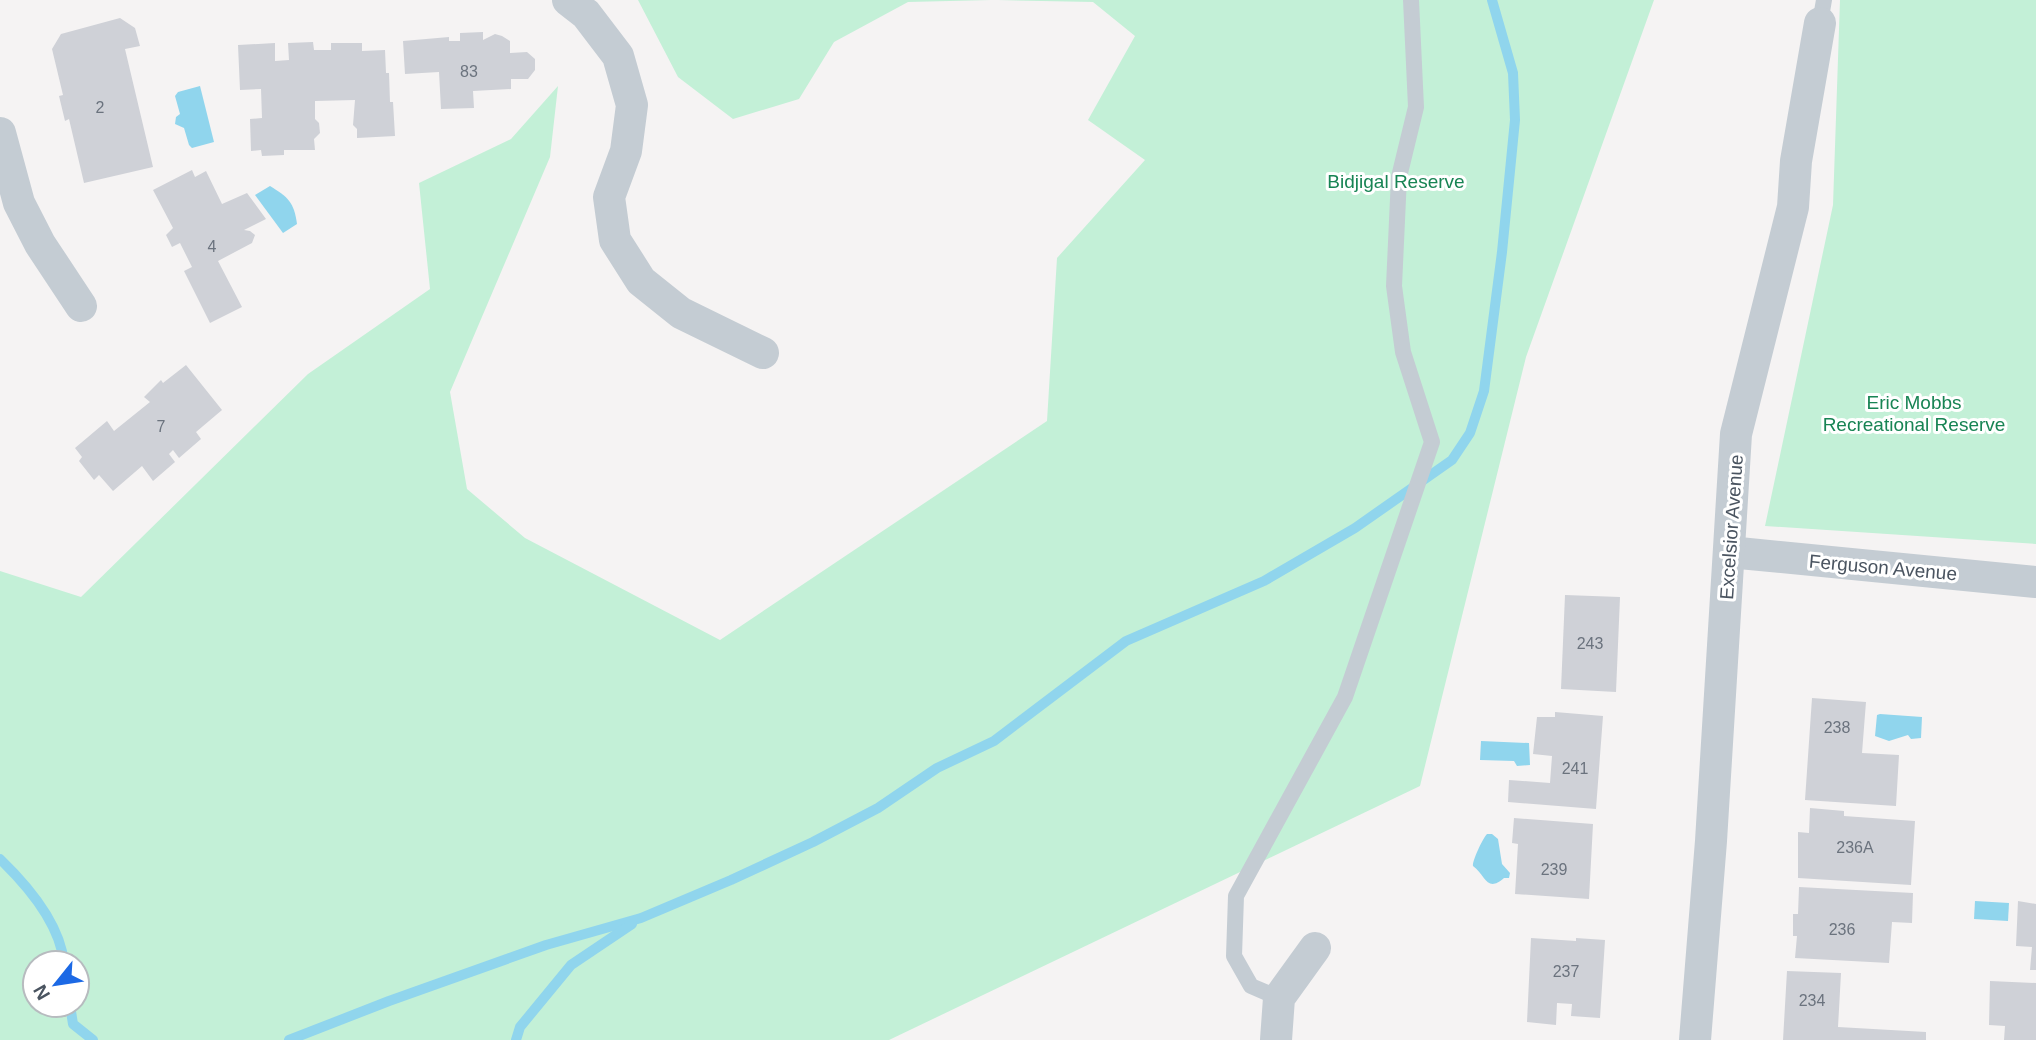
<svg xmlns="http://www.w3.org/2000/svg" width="2036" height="1040" font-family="Helvetica,sans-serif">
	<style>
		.green { fill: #c3f0d7; fill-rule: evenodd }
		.water { fill: #90d5ed }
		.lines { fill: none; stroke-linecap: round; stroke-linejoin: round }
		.stream { stroke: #90d5ed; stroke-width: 10 }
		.building { fill: #cfd1d7 }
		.lane { stroke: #c4ccd3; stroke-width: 16 }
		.street { stroke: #c4ccd3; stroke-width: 32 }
		.labels { text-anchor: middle; stroke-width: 6; stroke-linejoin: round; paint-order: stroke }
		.number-label { font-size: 16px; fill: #6b737e }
		.park-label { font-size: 19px; fill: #188454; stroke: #fff }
		.street-label { font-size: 19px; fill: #4a5460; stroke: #fff }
	</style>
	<rect width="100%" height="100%" fill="#f5f3f3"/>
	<g class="green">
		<path d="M638,0H991L908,2L834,42L799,99L733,119L678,77Z"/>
		<path d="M998,0H1654L1526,357L1420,786L889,1040H0V571L81,597L308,374L430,289L419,183L511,139L558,86L550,157L450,392L467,489L525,538L720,640L1047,421L1057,258L1145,160L1088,120L1135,36L1093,2ZM35,963H77V1005H35Z"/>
		<path d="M1840,0H2036V544L1765,526L1833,205Z"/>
	</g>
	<g class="water">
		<path d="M200,86L214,142L192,148L189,145L184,128L175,124L176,117L180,114L175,96L178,92Z"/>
		<path d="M270,186C288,197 294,202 297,224L283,233L255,195Z"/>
		<path d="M1880,714L1922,717L1921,738L1911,739L1908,735L1889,741L1875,736L1877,715Z"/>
		<path d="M1481,741L1529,743L1530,765L1517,766L1514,761L1480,760Z"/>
		<path d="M1487,834H1492L1498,839L1502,864L1510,873L1509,878H1504C1487,893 1486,876 1473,866C1472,861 1483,838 1487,834Z"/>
		<path d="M1975,901L2009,903L2008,921L1974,919Z"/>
	</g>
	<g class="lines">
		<g class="stream">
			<path d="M0,859C28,886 60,923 64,963"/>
			<path d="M70,1005L73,1024L93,1040"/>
			<path d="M289,1040L389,1001L546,945L641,918L731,880L813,842L878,808L937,768L994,741L1126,641L1264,581L1355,528L1452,460L1470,433L1484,391L1502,252L1515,120L1513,73L1492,0"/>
			<path d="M516,1040L520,1027L571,965L632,924"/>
		</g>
	</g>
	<g class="building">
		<path d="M120,18L135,28L140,46L125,49L153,167L84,183L69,119L65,121L59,96L63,95L52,49L61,34Z"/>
		<path d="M483,32V40L495,34L502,36L510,41V53L527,52L535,59V70L528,79H511V89L473,91L474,108L441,109L439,72L405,74L403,41L449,37V41H460V33Z"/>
		<path d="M313,42L314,50H331V43H362V51L385,50L386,73H389L390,102H393L395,136L357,138V129L353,125L355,100L315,101V119L319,123L320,133L314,139L315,150H284V155L262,156L261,150L251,151L250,119L262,118L261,89L240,90L238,45L275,43V61L289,60L288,43Z"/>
		<path d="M192,170L195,177L206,171L222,204L247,193L266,219L244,230L250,231L255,235L252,243L218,261L242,307L210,323L184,271L192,267L180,243L172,247L166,235L173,228L153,190Z"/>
		<path d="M186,365L222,410L196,432L201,439L179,458L173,450L169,454L175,462L153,481L142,466L113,491L99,475L94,480L79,461L82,457L75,448L107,421L114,431L150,402L144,397L161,380L163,383Z"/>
		<path d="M1565,595L1620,597L1616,692L1561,689Z"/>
		<path d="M1812,698L1866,702L1862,753L1899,755L1896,806L1805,800Z"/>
		<path d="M1555,712L1603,716L1596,809L1508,802L1509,780L1550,783L1552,756L1533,754L1537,717H1555Z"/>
		<path d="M1810,808L1844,811V816L1915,821L1911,885L1798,878V832L1809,833Z"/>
		<path d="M1514,818L1593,824L1589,899L1515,894L1518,844L1512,843Z"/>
		<path d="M1799,887L1913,893L1912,923L1892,922L1889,963L1795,958L1797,936H1793V914H1798Z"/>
		<path d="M2018,901L2036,904V970H2030L2032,947L2016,946Z"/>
		<path d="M1531,938L1576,941V938L1605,940L1600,1018L1571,1016L1572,1004L1557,1003L1556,1025L1527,1022Z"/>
		<path d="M1787,971L1841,973L1838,1027L1926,1032V1040H1783Z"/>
		<path d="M1990,981L2036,983V1040H2004L2005,1026L1989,1025Z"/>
	</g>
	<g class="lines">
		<g class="lane">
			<path d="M1820,23L1824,0"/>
			<path d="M1279,998L1251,986L1234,956L1236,896L1345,697L1432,442L1403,352L1394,286L1399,177L1416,107L1411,0"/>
		</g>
		<g class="street">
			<path d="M568,0L586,14L618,56L632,105L626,151L609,197L615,240L641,281L681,313L763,353"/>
			<path d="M0,133L19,203L40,244L81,306"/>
			<path d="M1729,552L2036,582"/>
			<path d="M1276,1040L1279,998L1315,948"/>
			<path d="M1695,1040L1711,841L1736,434L1793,207L1796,161L1820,23"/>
		</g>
	</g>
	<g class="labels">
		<g class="number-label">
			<text x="469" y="77">83</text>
			<text x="100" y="113">2</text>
			<text x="212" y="252">4</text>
			<text x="161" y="432">7</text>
			<text x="1590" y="649">243</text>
			<text x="1837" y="733">238</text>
			<text x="1575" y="774">241</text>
			<text x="1855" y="853">236A</text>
			<text x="1554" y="875">239</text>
			<text x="1842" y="935">236</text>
			<text x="1566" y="977">237</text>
			<text x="1812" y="1006">234</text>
		</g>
		<g class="park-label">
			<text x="1396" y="188">Bidjigal Reserve</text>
			<text x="1914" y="409">Eric Mobbs<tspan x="1914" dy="22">Recreational Reserve</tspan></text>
		</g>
		<g class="street-label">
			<text transform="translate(1731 527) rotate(-86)" y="7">Excelsior Avenue</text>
			<text transform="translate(1883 567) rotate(5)" y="7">Ferguson Avenue</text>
		</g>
	</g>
	<g transform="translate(56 984) rotate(240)"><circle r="33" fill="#ffffff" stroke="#b7bbbf" stroke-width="2"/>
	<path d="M0-5L12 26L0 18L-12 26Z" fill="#1c69e5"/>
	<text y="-10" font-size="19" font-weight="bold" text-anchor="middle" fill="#4a5460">N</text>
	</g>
</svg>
